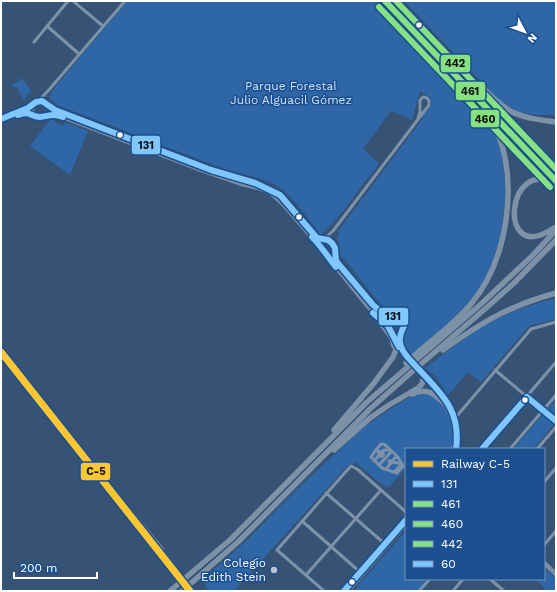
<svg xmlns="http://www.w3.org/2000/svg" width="557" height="592" font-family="'Work Sans',sans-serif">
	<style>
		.green { fill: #2f66a5 }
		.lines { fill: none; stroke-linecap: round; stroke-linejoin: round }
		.street { stroke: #7d92a8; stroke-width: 3 }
		.secondary { stroke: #798da4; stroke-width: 4.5 }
		.highway { stroke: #7e92a7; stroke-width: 5.5 }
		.rail-casing { stroke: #7e92a7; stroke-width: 2.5 }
		.rail { stroke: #1b4f8f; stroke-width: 1; stroke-dasharray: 3; stroke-linecap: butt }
		.bus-1-casing { stroke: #1b4f8f; stroke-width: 9 }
		.bus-2-casing { stroke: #1b4f8f; stroke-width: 9 }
		.bus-3-casing { stroke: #1b4f8f; stroke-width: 9 }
		.bus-4-casing { stroke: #1b4f8f; stroke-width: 9 }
		.bus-5-casing { stroke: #1b4f8f; stroke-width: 9 }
		.bus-1 { stroke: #80c6ff; stroke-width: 6 }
		.bus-2 { stroke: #86e183; stroke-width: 6 }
		.bus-3 { stroke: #86e183; stroke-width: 6 }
		.bus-4 { stroke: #86e183; stroke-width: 6 }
		.bus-5 { stroke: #80c6ff; stroke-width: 6 }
		.rail-1-casing { stroke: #1b4f8f; stroke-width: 10 }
		.rail-1 { stroke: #fcc633; stroke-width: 7 }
		.bus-dot { fill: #fff; stroke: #1b4f8f; stroke-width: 1.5 }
		.poi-dot { fill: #b9c2ce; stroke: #1b4f8f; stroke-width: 1.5 }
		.labels { text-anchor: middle; stroke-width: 3; stroke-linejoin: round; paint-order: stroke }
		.park-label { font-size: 12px; fill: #cfe3fa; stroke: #1b4f8f }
		.poi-label { font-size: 12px; fill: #fff; stroke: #1b4f8f; text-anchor: end }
		.line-badge { stroke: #1b4f8f; stroke-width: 1.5 }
		.pale-badge-label { font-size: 11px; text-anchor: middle; font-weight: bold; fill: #111 }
	</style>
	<rect width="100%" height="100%" fill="#365274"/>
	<g class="green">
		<path d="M127,1H376L479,109C485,117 491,125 495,134C514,179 505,252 477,292C460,317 434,335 412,355C400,340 402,341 407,325L405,318L401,314L381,305L340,254V246L337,238L339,234L338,231L423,118L422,117L432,104L430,98L420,91L412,120L391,111L363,149L379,163C375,171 369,176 364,183C350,202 339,218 322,234H320C307,218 295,198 277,186C262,176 237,174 220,167C165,147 111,125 57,105L49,97L51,92Z"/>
		<path d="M404,1H556V115H537L517,112L499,100Z"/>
		<path d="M22,78L31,91L24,100L17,88L11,86Z"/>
		<path d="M52,117L54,118L53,120C56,123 59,125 64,125L65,122L88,131L70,175L30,146Z"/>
		<path d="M556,298V319L529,326L481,382L468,372L448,395L435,376L425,368C449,350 473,330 501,317C518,309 537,303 556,298Z"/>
		<path d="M429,393C450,410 456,421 451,449H406V468L388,488L387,486L385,487L355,462L353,464L348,465L234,591H209L202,580L248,539L296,490L365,426L401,402L417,394Z"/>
		<path d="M556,399V422L533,449H513Z"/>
		<path d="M406,531V579H428L417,591H353Z"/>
		<path d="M544,568L556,578V588L553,591H546L544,589L545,588L535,579H544Z"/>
	</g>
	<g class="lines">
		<g class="street">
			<path d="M73,1L103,26"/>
			<path d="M47,26L79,54"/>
			<path d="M34,42L68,1"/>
			<path d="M38,101L48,91L125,1"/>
			<path d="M324,239L333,231L429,105V101L427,98L423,97L420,100V112L418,118"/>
			<path d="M495,370L556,421"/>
			<path d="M456,417L531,329L556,322"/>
			<path d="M482,449L556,362"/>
			<path d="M510,449L556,395"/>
			<path d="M537,449L556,427"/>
			<path d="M376,450L381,444H384L397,456L392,461"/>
			<circle cx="381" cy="454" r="2.5"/>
			<path d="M379,452L376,450L371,457L382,468L397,473L403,466L402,464L393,462"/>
			<path d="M374,461L384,450H390"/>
			<path d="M379,465L391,452"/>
			<path d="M386,469L390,464L392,463V461H389L390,464"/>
			<path d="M394,472L402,464L397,456"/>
			<path d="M544,482L556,468"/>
			<path d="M326,493L385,544"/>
			<path d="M302,521L360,572"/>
			<path d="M544,545L556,531"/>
			<path d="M306,575L381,490"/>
			<path d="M490,579L504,591"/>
			<path d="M324,591L277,550L349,468L351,466L357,469L406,512"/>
			<path d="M344,591L406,520"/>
			<path d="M349,591L406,525"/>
			<path d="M419,591L430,579"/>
			<path d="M453,591L463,579"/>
		</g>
		<g class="secondary">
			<path d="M15,116L27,112L33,114"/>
			<path d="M1,119L28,108L32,105"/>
			<path d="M403,350C397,337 400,337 404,326L401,319L386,315L376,310L336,261C334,255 338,245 330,241C326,239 321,240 317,238L286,201L272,189L259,184L211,170L55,110L44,101H37L33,105L32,111L36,117C45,119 51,113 60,116L196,168L242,184L258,188L271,193L283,204L315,241L321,246L322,250L375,315L388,326L398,344L399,346L409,357"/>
			<path d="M420,371L440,398"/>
			<path d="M440,394C449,405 457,414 458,429"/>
			<path d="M444,403C454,418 457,432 453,449"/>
			<path d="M544,563L556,574"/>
		</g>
		<g class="highway">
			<path d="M385,1L462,82"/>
			<path d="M397,1L556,172"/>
			<path d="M481,86C509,115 517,117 556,122"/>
			<path d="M484,106L556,181"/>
			<path d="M554,228C495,268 507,153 556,185"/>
			<path d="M375,315L392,338L394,346"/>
			<path d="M443,350C482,322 509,306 556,293"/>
			<path d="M406,363C427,343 453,326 471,304C508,260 519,181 496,129C487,110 470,97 460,80"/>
			<path d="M412,394C427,387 435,394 446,405"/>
			<path d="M334,430L374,383L393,357L396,350V342"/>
			<path d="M334,450L370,418L389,405L418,388L422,384L424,376"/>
			<path d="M170,591L230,540L367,402L481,304L532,256L556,230"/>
			<path d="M182,591L238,542L371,408L414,370L485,309L514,283L556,240"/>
		</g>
		<defs>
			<g id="rail">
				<path d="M1,353L76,445L163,549"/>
				<path d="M158,545L175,566"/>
			</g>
		</defs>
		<use href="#rail" class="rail-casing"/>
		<use href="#rail" class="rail"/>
		<defs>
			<g id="bus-1">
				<path d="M18,115C30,110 31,117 40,117C52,116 50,113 63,117"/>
				<path d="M1,119L28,108L36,102L42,101L55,110L211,170L255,183L280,195L317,238L328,240L332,243L335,248L336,261L373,305L384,314L399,318L403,322L404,326C402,331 399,335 400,341C400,349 406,356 412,362C437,390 462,407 456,449"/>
				<path d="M312,237C321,246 328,257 336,267"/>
				<path d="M373,313L388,326L399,347"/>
			</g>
			<path id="bus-2" d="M385,1L556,181"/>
			<path id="bus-3" d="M379,7L550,187"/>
			<path id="bus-4" d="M396,1L556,169"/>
			<g id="bus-5">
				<path d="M482,449L527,397L556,421"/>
				<path d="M344,591L406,520"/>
			</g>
		</defs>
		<use href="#bus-1" class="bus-1-casing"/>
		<use href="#bus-2" class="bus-2-casing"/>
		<use href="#bus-3" class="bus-3-casing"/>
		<use href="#bus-4" class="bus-4-casing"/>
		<use href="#bus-5" class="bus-5-casing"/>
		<use href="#bus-1" class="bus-1"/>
		<use href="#bus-2" class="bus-2"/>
		<use href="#bus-3" class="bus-3"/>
		<use href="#bus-4" class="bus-4"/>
		<use href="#bus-5" class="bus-5"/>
		<defs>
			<path id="rail-1" d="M1,352L190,591"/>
		</defs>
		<use href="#rail-1" class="rail-1-casing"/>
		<use href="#rail-1" class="rail-1"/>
	</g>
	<g class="bus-dot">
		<circle cx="419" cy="25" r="3.5"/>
		<circle cx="120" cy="135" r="3.5"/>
		<circle cx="299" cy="217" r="3.5"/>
		<circle cx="525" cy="400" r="3.5"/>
		<circle cx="352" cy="582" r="3.5"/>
	</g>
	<circle class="poi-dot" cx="274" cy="570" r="4"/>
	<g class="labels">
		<g class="park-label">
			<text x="291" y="90">Parque Forestal<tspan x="291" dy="14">Julio Alguacil Gómez</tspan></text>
		</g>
		<g class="poi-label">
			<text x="266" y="567">Colegio<tspan x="266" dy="14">Edith Stein</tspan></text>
		</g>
	</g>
	<g class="line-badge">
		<rect x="440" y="54" width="31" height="19" rx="4" fill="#86e183"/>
		<rect x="455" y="81" width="31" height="20" rx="4" fill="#86e183"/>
		<rect x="470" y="109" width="30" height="19" rx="4" fill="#86e183"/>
		<rect x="131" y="135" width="30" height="20" rx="4" fill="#80c6ff"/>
		<rect x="378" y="307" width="31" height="19" rx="4" fill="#80c6ff"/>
		<rect x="80" y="462" width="31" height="19" rx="4" fill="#fcc633"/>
	</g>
	<g class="pale-badge-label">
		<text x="455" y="67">442</text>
		<text x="470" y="95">461</text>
		<text x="485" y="123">460</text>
		<text x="146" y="149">131</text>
		<text x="393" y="320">131</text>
		<text x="96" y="475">C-5</text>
	</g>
	<rect width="557" height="592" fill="none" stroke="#ffffff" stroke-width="4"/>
	<rect x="405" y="448" width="140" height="132" fill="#1b4f8f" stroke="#7695bc"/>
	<rect x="413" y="461" width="20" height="6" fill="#fcc633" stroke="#7695bc"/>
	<text x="441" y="468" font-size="12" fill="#ffffff">Railway C-5</text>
	<rect x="413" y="481" width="20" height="6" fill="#80c6ff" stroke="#7695bc"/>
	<text x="441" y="488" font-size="12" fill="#ffffff">131</text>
	<rect x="413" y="501" width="20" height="6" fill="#86e183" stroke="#7695bc"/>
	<text x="441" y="508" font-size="12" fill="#ffffff">461</text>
	<rect x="413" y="521" width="20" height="6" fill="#86e183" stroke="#7695bc"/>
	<text x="441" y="528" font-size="12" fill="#ffffff">460</text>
	<rect x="413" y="541" width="20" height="6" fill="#86e183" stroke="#7695bc"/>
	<text x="441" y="548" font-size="12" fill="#ffffff">442</text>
	<rect x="413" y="561" width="20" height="6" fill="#80c6ff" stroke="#7695bc"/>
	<text x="441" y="568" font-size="12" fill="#ffffff">60</text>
	<g transform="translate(525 32) rotate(131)" stroke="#1b4f8f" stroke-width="3" paint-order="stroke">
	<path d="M0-3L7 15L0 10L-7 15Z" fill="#ffffff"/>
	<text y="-6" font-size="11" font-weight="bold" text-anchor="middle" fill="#ffffff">N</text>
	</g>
	<path d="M14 572v6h83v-6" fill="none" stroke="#ffffff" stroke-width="2"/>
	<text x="20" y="572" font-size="12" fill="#ffffff" stroke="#1b4f8f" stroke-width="3" paint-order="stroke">200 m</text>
</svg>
